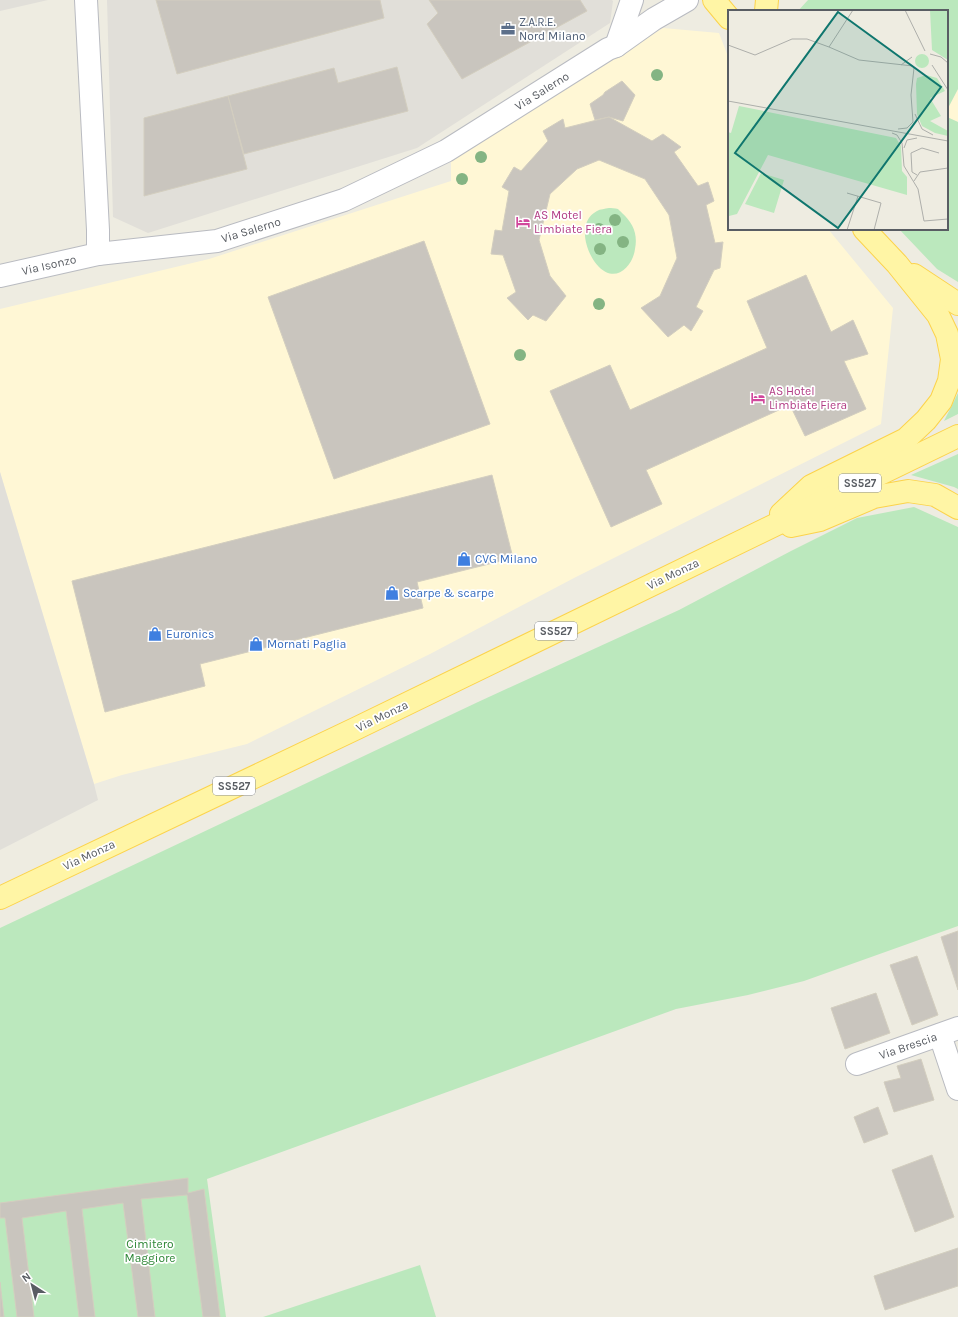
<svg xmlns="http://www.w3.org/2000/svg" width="958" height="1317" font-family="Karla,sans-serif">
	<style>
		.commercial { fill: #fff7d5 }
		.industrial { fill: #e1dfd9 }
		.green { fill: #bbe8bd }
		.building { fill: #c9c5be; stroke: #d3cebf }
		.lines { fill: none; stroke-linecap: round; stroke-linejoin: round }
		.minor-casing { stroke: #b9bbc1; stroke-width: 24 }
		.major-casing { stroke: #fcd34b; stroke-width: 24 }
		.minor { stroke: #fff; stroke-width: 22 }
		.major { stroke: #fff5a5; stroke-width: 22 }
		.tree { fill: #84b483 }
		.labels { text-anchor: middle; stroke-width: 3.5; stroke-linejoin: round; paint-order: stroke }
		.shield { fill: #fff; stroke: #8b8e92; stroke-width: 1 }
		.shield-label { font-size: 11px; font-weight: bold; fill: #595d63 }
		.service-label { font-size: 12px; fill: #4e5e75; stroke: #fff; text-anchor: start }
		.street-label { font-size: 12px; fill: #595d63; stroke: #fff }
		.hotel-label { font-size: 12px; fill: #b23c85; stroke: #fff; text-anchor: start }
		.shop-label { font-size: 12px; fill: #366cbe; stroke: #fff; text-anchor: start }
		.park-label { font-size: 12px; fill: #2e8736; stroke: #fff }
		.inset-road { fill: none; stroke: #aeafab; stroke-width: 1 }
		.view { fill: #0f766e; fill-opacity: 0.15; stroke: #0f766e; stroke-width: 2 }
		.inset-edge { fill: none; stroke: #595d63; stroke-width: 2 }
	</style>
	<rect width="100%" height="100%" fill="#eeece1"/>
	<g class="commercial">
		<path d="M663,28L719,33L729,59V229H828L893,308L881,424L574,578L430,654L247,744L122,775L94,784L0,472V309L209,259L451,181V161Z"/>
		<path d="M958,89V122L947,117V110Z"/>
	</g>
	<g class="industrial">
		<path d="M0,0H48L0,11Z"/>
		<path d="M107,0H612L613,1L610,23L417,148L148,233L113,217Z"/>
		<path d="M0,472L94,784L98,800L0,850Z"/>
	</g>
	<g class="green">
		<path d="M808,0H958V89L947,110V11H798Z"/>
		<path d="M947,117L958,122V282L937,269L899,229H947Z"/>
		<path d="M609,208C611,208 615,208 618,209C619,210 621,212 622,213C633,223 638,234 635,249C633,266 616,284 599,267C586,254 576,222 597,211C600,209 605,209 609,208Z"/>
		<path d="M958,393V414L944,421Z"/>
		<path d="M958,454V489L954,487L911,475Z"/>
		<path d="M914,507L958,527V926L804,981L748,995L676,1009L207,1179L226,1317H0V928L478,702L679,610L791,551L857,518Z"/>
		<path d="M420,1265L436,1317H263Z"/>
	</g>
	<g class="building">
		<path d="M156,0H380L384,18L177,74Z"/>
		<path d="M429,0H580L587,11L462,79L427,24L438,13Z"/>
		<path d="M397,67L408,111L244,154L228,96L334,68L338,83Z"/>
		<path d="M622,81L635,95L623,121L609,117L595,120L590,104L603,95L605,92Z"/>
		<path d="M228,96L247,169L144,196V118Z"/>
		<path d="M609,117L652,141L663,134L681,147L674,152L698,186L708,182L714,201L706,205L715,243L723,242L720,268L714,270L696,307L703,311L691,331L684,325L668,337L641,308L660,296L677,258L669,215L645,179L599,160L577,169L550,194L539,240L550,276L566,296L546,321L533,315L528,320L507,298L516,292L503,255L491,254L495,230L502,231L509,191L502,187L514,167L521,171L548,141L543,131L563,119L565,128Z"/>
		<path d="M424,241L490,424L334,479L268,297Z"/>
		<path d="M806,275L831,332L853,320L868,354L844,361L866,409L805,436L790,405L646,470L662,504L611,527L550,391L610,365L630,410L767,348L747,301Z"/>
		<path d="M492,475L513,558L417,582L423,608L200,664L205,686L105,712L72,581Z"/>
		<path d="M958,931V990L941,937Z"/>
		<path d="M917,956L938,1015L912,1025L890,965Z"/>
		<path d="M876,993L890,1033L845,1049L831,1008Z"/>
		<path d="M921,1059L934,1100L894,1112L884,1082L901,1078L897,1066Z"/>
		<path d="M878,1107L888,1134L864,1143L854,1117Z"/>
		<path d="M932,1155L954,1217L915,1232L892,1170Z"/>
		<path d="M188,1178V1193L204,1189L220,1317H203L187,1195L141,1199L155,1317H138L123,1203L82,1209L95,1317H79L66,1211L22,1218L34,1317H17L5,1218H0V1203Z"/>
		<path d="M958,1248V1286L885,1310L874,1276Z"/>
		<path d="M0,1282L4,1317H0Z"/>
	</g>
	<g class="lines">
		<defs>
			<g id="minor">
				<path d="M86,0L98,230V254L217,241L344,200L446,151L608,49L616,46L654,19L687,0"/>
				<path d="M616,46L632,0"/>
				<path d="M0,276L98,254"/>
				<path d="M940,1035L958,1089"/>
				<path d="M857,1064L958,1028"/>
			</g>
			<g id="major">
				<path d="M714,0L729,18"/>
				<path d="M766,11L767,0"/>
				<path d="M914,275L958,304"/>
				<path d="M781,514L811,486L906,439L926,420L941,401L949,381L952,359L947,334L938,315L897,264L864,229"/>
				<path d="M791,526L820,520L874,497L908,491L935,495L958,508"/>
				<path d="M0,898L357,728L958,436"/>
			</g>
		</defs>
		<use href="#minor" class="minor-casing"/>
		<use href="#major" class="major-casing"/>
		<use href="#minor" class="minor"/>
		<use href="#major" class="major"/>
	</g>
	<g class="tree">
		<circle cx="657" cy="75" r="6"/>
		<circle cx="481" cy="157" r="6"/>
		<circle cx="462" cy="179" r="6"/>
		<circle cx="615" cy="220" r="6"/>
		<circle cx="599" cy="229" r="6"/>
		<circle cx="623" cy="242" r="6"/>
		<circle cx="600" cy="249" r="6"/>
		<circle cx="599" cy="304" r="6"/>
		<circle cx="520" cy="355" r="6"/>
	</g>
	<defs>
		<symbol id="office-bare" viewBox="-9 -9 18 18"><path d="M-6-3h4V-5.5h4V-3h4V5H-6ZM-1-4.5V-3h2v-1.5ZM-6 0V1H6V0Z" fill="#5c6f8a" stroke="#fff" stroke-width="2.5" paint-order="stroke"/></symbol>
		<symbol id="hotel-bare" viewBox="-9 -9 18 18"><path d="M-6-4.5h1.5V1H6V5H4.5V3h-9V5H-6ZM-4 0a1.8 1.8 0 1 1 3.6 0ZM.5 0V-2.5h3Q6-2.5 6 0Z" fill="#d1479c" stroke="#fff" stroke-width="2.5" paint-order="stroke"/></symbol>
		<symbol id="shop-bare" viewBox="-9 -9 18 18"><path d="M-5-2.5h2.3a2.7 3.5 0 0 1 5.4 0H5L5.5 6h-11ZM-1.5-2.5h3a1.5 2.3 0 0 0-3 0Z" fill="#3f7fe0" stroke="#fff" stroke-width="2.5" paint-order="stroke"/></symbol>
	</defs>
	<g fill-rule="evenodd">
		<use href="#office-bare" x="498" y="19" width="20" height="20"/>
		<use href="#hotel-bare" x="513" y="212" width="20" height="20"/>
		<use href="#hotel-bare" x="748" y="388" width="20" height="20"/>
		<use href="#shop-bare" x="454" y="549" width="20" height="20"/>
		<use href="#shop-bare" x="382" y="583" width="20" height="20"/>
		<use href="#shop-bare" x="145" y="624" width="20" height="20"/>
		<use href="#shop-bare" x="246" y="634" width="20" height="20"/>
	</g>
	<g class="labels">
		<g class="shield">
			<rect x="839" y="474" width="42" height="18" rx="3"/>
			<rect x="535" y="622" width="42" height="18" rx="3"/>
			<rect x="213" y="777" width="42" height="18" rx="3"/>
		</g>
		<g class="shield-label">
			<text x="860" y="487">SS527</text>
			<text x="556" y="635">SS527</text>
			<text x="234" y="790">SS527</text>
		</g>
		<g class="service-label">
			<text x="519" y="26">Z.A.R.E.<tspan x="519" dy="14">Nord Milano</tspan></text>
		</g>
		<g class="street-label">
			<text transform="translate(542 91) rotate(-32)" y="4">Via Salerno</text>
			<text transform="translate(251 230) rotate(-17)" y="4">Via Salerno</text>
			<text transform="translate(49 265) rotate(-13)" y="4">Via Isonzo</text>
			<text transform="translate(673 574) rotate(-26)" y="4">Via Monza</text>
			<text transform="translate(382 716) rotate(-26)" y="4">Via Monza</text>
			<text transform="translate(89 855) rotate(-25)" y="4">Via Monza</text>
			<text transform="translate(908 1046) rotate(-19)" y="4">Via Brescia</text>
		</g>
		<g class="hotel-label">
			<text x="534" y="219">AS Motel<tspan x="534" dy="14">Limbiate Fiera</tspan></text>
			<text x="769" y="395">AS Hotel<tspan x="769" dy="14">Limbiate Fiera</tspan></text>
		</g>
		<g class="shop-label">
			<text x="475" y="563">CVG Milano</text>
			<text x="403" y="597">Scarpe &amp; scarpe</text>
			<text x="166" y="638">Euronics</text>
			<text x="267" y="648">Mornati Paglia</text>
		</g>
		<g class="park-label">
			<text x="150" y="1248">Cimitero<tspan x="150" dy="14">Maggiore</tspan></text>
		</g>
	</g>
	<g transform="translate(728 10)">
		<rect width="220" height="220" fill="#eeece1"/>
		<path d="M202,0H220V50L204,40ZM187 51a7 7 0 1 1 14 0a7 7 0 1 1-14 0ZM198,65L209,68L217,81L202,88L213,106L202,111L220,121V126L207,123L194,116L189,104L188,74L189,68ZM11,96L168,128L173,136L174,161L179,167V185L40,145L9,204L1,206L0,122L3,123ZM33,163L56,170L46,203L17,194Z" fill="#bbe8bd"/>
		<path class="inset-road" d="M125,0L101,37L131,50L185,56M177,0L197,41M0,35L27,45L64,29H79L101,37M202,44L213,47L220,53M173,55L184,47M204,55L220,80M0,91L220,131M187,104L194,119L205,125M170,119L179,118L185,112L183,85L186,58M164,123L169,125L174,133L176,156L190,179L196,211L220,209M176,138L179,130L189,128M189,165L184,162L183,143L194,138L211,143M186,171L192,162L220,158M119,183L153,193L146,220M119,220L130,186"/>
		<path class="view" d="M110,2L213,77L110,218L7,143Z"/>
		<rect width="220" height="220" class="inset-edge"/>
	</g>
	<g transform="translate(32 1285) rotate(324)" stroke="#ffffff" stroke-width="3" paint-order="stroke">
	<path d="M0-3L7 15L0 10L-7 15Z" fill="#595d63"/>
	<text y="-6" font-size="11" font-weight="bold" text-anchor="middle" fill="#595d63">N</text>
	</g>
</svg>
